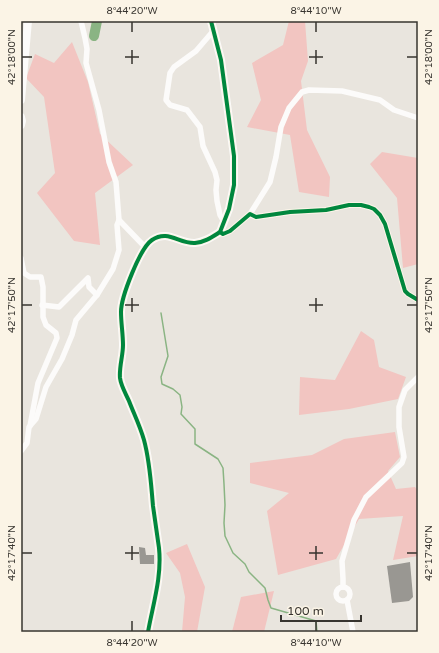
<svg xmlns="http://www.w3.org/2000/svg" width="439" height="653" font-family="'Varela Round',sans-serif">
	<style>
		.green { fill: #f2c5c1 }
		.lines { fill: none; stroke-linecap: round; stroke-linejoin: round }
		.stream { stroke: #8ab483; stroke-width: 1.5 }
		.river { stroke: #8ab483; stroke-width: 10 }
		.building { fill: #999792 }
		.street { stroke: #fcfbfa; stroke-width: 5.5 }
		.secondary { stroke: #fcfbfa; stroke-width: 8 }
		.cycleway-casing { stroke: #fbf4e6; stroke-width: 6 }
		.cycleway { stroke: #00873e; stroke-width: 4 }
		.ticks { fill: none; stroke: #37342f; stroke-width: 1.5 }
		.neatline { fill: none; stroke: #37342f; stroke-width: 1.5 }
		.ticks-label { font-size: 10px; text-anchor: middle; fill: #37342f }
	</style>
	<rect width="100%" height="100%" fill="#e9e5de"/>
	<g class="green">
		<path d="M289,21H305L308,61L301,81L307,130L330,177L329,197L299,192L290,135L247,127L261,100L252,63L283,45Z"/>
		<path d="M72,42L88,82L100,134L133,165L95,193L100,245L74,241L37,193L55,173L44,97L26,78L35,54L54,63Z"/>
		<path d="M382,152L418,158V264L403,268L397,198L370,164Z"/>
		<path d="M361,331L374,340L379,367L406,377L398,399L349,409L299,415L300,377L335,380Z"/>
		<path d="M395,432L400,457L388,471L396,489L415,487L418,491V556L393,560L403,516L359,519L336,559L278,575L267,511L289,493L250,483V463L312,455L344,439Z"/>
		<path d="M187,544L205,587L197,632H182L185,597L180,573L166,553Z"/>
		<path d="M274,591L264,632H232L241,597Z"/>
	</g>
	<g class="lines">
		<path class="stream" d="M161,313L168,356L161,377L162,384L173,389L180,395L182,407L181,414L195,429V444L218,459L223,468L224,484L225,505L224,523L225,536L233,553L245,564L249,572L265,588L268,600L271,608L316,621L317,632"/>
		<path class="river" d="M94,36L97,21"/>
	</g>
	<g class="building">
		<path d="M139,547L145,548L146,555H154V564H140Z"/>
		<path d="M410,562L413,597L409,601L392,603L387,566Z"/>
	</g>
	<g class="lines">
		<g class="street">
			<path d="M81,21L85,38L87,49L86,63L99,110L109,162L116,182L119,220L145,247"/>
			<path d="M214,30L196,51L174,67L170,73L166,100L170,105L187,110L200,127L203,146L215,172L217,180L216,190L217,201L220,215L224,222"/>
			<path d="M250,214L270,182L276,157L281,127L289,108L302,92L309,90L342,91L380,100L394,110L418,118"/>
			<path d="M220,232L223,234L230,231L250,214L256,217L290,212L326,210L349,205H361L369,207L374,209L380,215L385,224L405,291L408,294L418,300"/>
			<path d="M21,258L24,273L30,277H41L43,287V317L46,325L56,333L57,338L38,383L30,426"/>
			<path d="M42,305L59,307L88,278L89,287L97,295"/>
			<path d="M21,451L27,443L29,427L36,419L46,387L62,359L72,335L76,320L97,295L113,269L119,250L117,225L119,220"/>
			<circle cx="343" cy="594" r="7"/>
			<path d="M343,587V579L342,561L354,520L366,497L402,463L404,457L399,427V407L405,390L418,377"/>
			<path d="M347,600L353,632"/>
		</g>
		<g class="secondary">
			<path d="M21,100L28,21"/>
			<path d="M21,117L22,121L21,125"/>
			<path d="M148,632C153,604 162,577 159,548C157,534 155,520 153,506C151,484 150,462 144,440C140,426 134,414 129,401C126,394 121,386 120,378C119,367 123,356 123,345C123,334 121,323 121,312C121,297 140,248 152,240C168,229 179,244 195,243C205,242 212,237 220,232L229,209L234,185V156L221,60L211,21"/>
		</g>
		<defs>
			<g id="cycleway">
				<path d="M220,232L223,234L230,231L250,214L256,217L290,212L326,210L349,205H361L369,207L374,209L380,215L385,224L405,291L408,294L418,300"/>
				<path d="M148,632C153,604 162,577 159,548C157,534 155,520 153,506C151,484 150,462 144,440C140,426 134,414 129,401C126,394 121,386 120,378C119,367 123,356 123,345C123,334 121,323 121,312C121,297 140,248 152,240C168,229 179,244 195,243C205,242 212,237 220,232L229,209L234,185V156L221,60L211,21"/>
			</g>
		</defs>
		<use href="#cycleway" class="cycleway-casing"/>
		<use href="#cycleway" class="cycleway"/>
	</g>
	<path class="ticks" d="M132,22V32M316,22V32M132,50V64M316,50V64M22,57H32M125,57H139M309,57H323M407,57H417M132,298V312M316,298V312M22,305H32M125,305H139M309,305H323M407,305H417M132,546V560M316,546V560M22,553H32M125,553H139M309,553H323M407,553H417M132,621V631M316,621V631"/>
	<rect width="439" height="653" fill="none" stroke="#fbf4e6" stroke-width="44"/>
	<path d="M281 615v6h80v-6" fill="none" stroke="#37342f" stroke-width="2"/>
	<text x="287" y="615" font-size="12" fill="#37342f" stroke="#fbf4e6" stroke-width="3" paint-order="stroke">100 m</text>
	<rect x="22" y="22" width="395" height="609" class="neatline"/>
	<g class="ticks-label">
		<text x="132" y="14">8°44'20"W</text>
		<text x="316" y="14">8°44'10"W</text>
		<text transform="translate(11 57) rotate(-90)" y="4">42°18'00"N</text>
		<text transform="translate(428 57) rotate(-90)" y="4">42°18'00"N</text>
		<text transform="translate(11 305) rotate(-90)" y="4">42°17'50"N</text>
		<text transform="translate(428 305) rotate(-90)" y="4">42°17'50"N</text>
		<text transform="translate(11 553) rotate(-90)" y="4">42°17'40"N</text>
		<text transform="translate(428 553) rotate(-90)" y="4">42°17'40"N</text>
		<text x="132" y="646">8°44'20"W</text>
		<text x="316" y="646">8°44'10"W</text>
	</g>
</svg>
